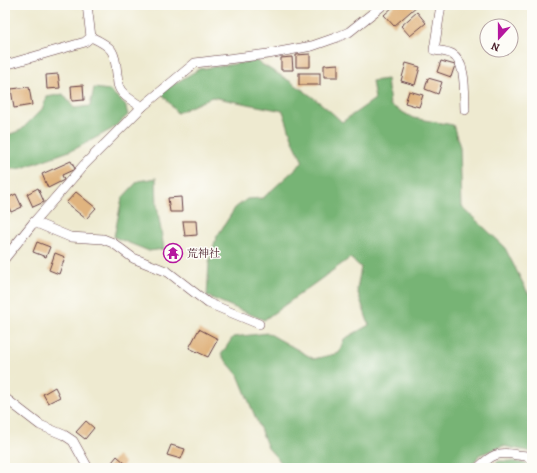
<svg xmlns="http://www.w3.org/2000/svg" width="537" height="473" font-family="Alegreya,'Noto Serif JP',serif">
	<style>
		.forest { fill: #77b474; stroke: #606a50 }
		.building { fill: #e0b47f }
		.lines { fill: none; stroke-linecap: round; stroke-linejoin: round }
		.street-casing { stroke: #633d44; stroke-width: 10 }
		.street { stroke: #fff; stroke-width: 9 }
		.labels { text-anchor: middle; stroke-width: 3; stroke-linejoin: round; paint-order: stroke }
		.poi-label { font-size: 11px; fill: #4a1f2b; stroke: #fdfcf7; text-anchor: start }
	</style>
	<rect width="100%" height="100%" fill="#fdfcf7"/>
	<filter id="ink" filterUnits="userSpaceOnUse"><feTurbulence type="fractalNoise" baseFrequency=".025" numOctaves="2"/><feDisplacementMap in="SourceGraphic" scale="8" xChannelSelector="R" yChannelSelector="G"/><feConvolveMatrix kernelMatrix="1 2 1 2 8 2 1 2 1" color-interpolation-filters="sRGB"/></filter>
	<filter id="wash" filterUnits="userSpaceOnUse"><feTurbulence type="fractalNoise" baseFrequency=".012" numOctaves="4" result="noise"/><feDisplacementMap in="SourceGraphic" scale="16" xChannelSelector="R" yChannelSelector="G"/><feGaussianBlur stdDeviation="0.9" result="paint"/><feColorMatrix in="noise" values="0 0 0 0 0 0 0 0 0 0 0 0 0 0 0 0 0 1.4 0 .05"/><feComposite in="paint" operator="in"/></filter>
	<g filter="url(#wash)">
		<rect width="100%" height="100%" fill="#eeead0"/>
		<g class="forest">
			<path d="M256,61C288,79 316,97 342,122L375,99L372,81L387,79L390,105L413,118L453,125L460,147L462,207L504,246L528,293L532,294V452L503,446L479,455L471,468H286L268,448L238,375L221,355L233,337L268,333L314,359L339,353L344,339L369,325L357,290L361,267L350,258L264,320L207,296L209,262L216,238L235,208L247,199L263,198L303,162L293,141L283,111L212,97L177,113L161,92L199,69Z"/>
			<path d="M94,88L109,90L125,104L128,115L112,129L75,149L19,169H5V133L8,135L21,130L42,109L47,97L63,94L74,108L90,106Z"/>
			<path d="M156,178L157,206L164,249L149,251L114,237L122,198L138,181Z"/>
			<path d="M499,461C510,461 524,461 532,468H489Z"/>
		</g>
		<g id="blocks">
			<g class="building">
				<path d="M395,5H418L394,26L384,15Z"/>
				<path d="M417,12L426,23L410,36L401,26Z"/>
				<path d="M310,54V67H296V55Z"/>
				<path d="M292,57L293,70H281V58Z"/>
				<path d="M441,61L455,65L451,77L437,72Z"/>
				<path d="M406,63L420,67L415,85L401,81Z"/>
				<path d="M338,64V77H324V65Z"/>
				<rect x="299" y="73" width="21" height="12"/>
				<path d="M58,74L60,88L47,89L46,75Z"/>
				<path d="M428,78L442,82L438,94L425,89Z"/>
				<path d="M83,85L84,100L72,101L71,86Z"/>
				<path d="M29,87L32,105L14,108L11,89Z"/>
				<path d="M409,91L423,95L419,107L405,103Z"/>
				<path d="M71,161L75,169L62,175L64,180L48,188L42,174Z"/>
				<path d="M38,188L44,202L33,207L27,194Z"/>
				<path d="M76,192L96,208L86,219L66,203Z"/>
				<path d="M16,194L22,207L11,212L5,199Z"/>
				<path d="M181,197L182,212H170L168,198Z"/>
				<path d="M183,221H196L197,235L185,236Z"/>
				<path d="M37,242L50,247L46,257L33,252Z"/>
				<path d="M55,253L65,257L59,274L49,270Z"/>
				<path d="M199,329L218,339L208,357L189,348Z"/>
				<path d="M55,387L60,397L48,403L43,394Z"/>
				<path d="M86,421L94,428L85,439L76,432Z"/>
				<path d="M171,445L185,449L181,459L167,455Z"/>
				<path d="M117,456L125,463L121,468H109L108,467Z"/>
			</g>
		</g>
	</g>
	<g filter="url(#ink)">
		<use href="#blocks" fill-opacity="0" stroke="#633d44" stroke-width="1"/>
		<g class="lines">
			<defs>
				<g id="street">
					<path d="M441,5L434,50C439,51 447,51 452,54C467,62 464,95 465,110"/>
					<path d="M91,37C113,47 115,51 117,74C118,78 117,83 119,87C122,96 135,102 142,107"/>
					<path d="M5,65L85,42L91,37L87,5"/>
					<path d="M34,222L70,237L103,239L113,243L133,258L168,272L208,303L259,324"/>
					<path d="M5,258L34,222L84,165L142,107L195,63L268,54L312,46L335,38L349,32L383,5"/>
					<path d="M5,398L40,425L64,435L73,441L88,468"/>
					<path d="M478,468C491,455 498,451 517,455C522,455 527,456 532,458"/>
				</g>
			</defs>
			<use href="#street" class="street-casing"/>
			<use href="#street" class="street"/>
		</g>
	</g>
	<defs>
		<symbol id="temple-ring" viewBox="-11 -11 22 22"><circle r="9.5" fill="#fdfcf7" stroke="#b5179e" stroke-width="1.5"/><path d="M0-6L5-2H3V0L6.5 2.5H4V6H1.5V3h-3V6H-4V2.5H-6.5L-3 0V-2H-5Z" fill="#b5179e"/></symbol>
	</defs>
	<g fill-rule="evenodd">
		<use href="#temple-ring" x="162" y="242" width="22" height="22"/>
	</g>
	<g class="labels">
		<g class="poi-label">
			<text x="187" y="257">荒神社</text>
		</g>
	</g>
	<rect width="537" height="473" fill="none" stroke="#fdfcf7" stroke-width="20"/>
	<g transform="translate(499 38) rotate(201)"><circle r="19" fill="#fdfcf7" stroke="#b5a4a5"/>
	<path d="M0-3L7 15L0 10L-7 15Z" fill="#b5179e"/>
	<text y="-6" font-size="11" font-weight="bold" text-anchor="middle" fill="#4a1f2b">N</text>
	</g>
</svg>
